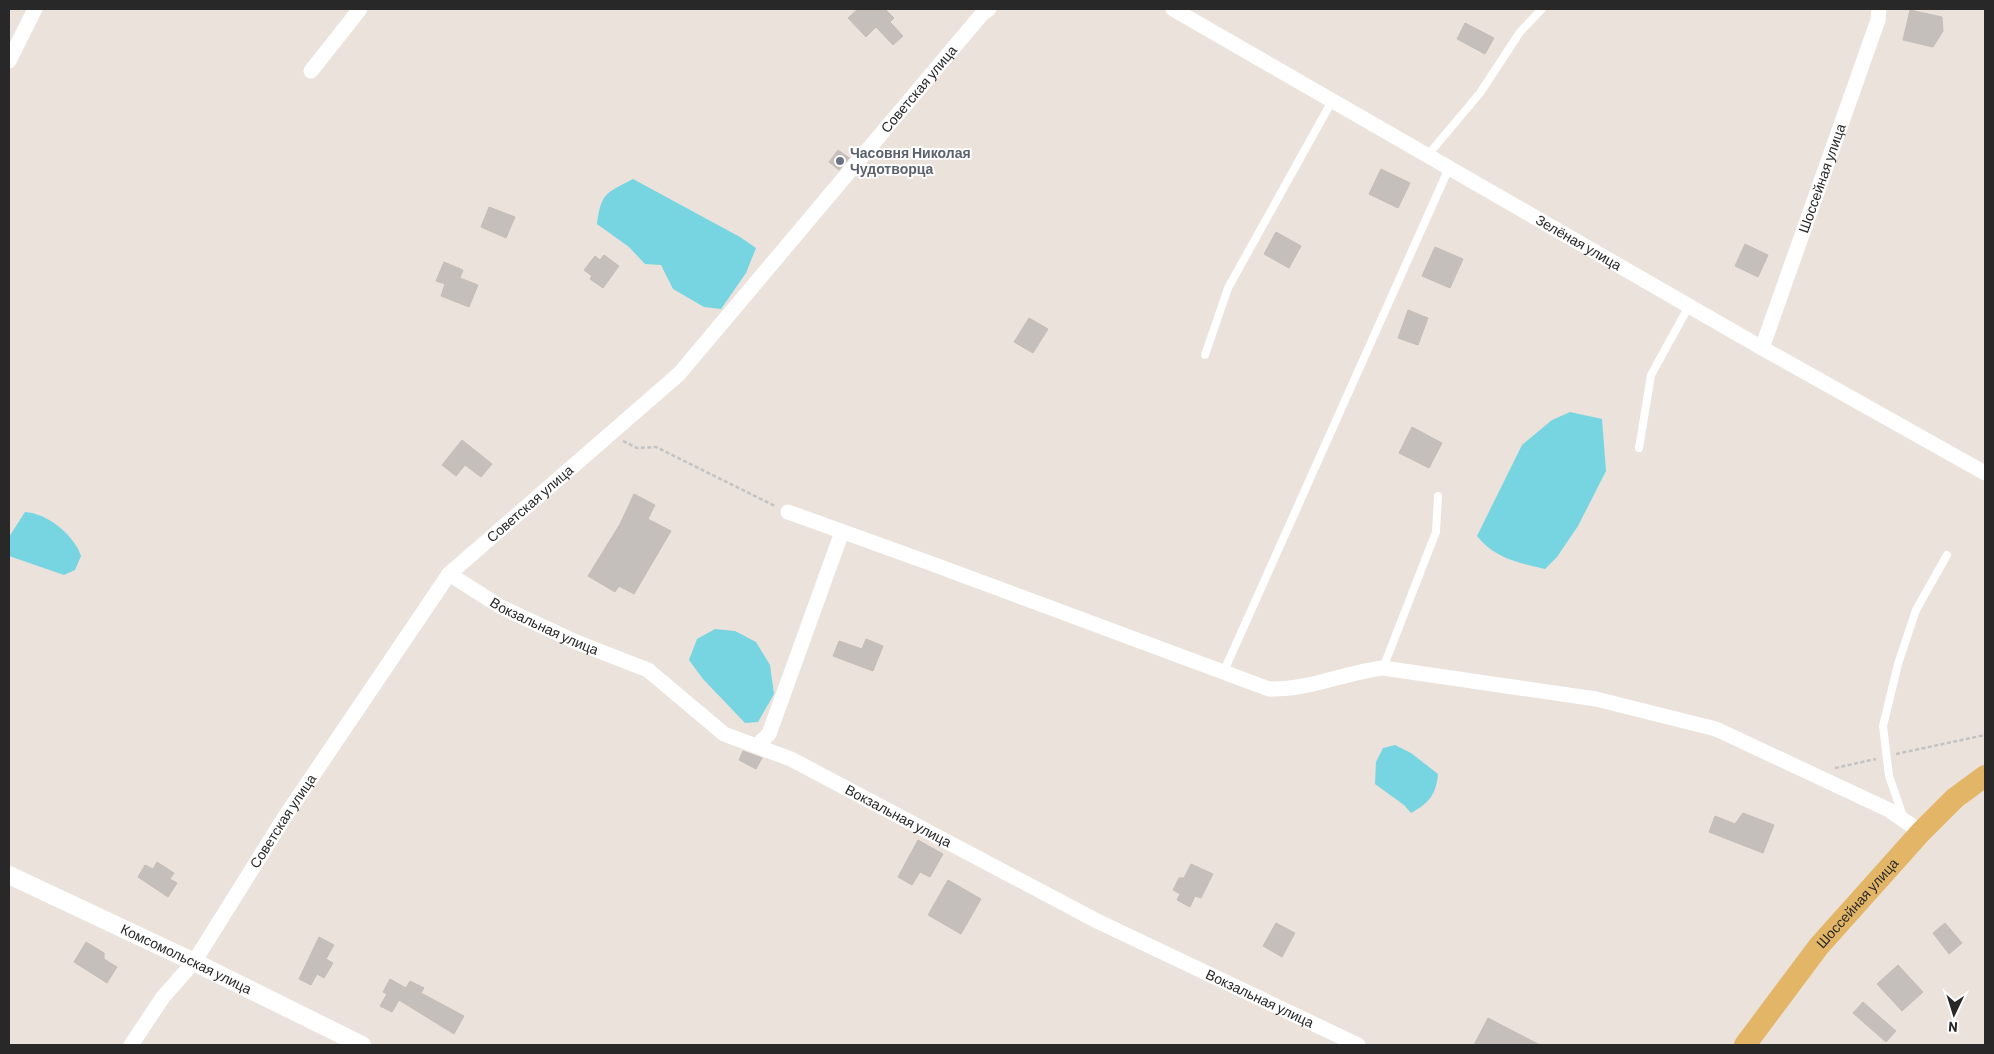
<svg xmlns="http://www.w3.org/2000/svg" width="1994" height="1054" font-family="Barlow,sans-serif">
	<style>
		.water { fill: #77d5e2 }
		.building { fill: #c5bfbb; stroke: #c5bdb5 }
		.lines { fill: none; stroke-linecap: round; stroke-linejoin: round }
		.path { stroke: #c3c3c3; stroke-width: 2.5; stroke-dasharray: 4 2.5; stroke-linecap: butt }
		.service { stroke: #fff; stroke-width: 8 }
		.minor { stroke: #fff; stroke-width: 15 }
		.tertiary { stroke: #fff; stroke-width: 18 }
		.primary { stroke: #e3b567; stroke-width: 22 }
		.worship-dot { fill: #6b7280; stroke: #fff; stroke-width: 2 }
		.labels { text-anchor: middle; stroke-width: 4; stroke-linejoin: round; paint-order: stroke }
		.street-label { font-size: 14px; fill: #282828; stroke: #fff }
		.worship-label { font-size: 14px; font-weight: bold; fill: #5b616d; stroke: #fff; text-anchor: start }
	</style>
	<rect width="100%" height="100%" fill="#eae2db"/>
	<g class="water">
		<path d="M633,179L740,237L756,248L746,273L721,309L704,307L673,289L661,265L645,264L629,247L597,224C601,193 606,193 633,179Z"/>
		<path d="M1570,412L1602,419L1606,471L1578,526L1557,557L1545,569C1519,563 1494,558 1477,536L1522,445L1552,420Z"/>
		<path d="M25,512C47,513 74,535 81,556L75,570L64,575L9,556V537Z"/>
		<path d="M715,629L735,631L756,642L770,665L774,694L758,722L745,723L703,679L689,660L697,639Z"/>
		<path d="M1395,745L1411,753L1438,774C1436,795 1429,803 1411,813L1404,805L1375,784L1376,762L1383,748Z"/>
	</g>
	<g class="building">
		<path d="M858,9H885L894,18L890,22L903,36L893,45L876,27L866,37L848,18Z"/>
		<path d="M1910,10L1942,17L1943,31L1933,47L1903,40Z"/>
		<path d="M1465,23L1494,38L1485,54L1457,39Z"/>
		<path d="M838,150L849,158L839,170L829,162Z"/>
		<path d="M1381,169L1410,183L1398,208L1369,194Z"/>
		<path d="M489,207L515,217L506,238L481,227Z"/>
		<path d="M1276,232L1301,246L1289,268L1264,254Z"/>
		<path d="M1745,244L1768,255L1758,277L1735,266Z"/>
		<path d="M1435,247L1463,259L1450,288L1422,276Z"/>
		<path d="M604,255L619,266L603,288L590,279L592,276L584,270L595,256L600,260Z"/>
		<path d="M444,262L463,270L460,278L478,285L469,307L441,296L445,284L436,281Z"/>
		<path d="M1408,310L1428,318L1418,345L1398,338Z"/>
		<path d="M1029,318L1048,329L1033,353L1014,342Z"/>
		<path d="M1412,427L1442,443L1429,468L1399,453Z"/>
		<path d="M462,440L492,464L481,477L465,465L456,476L442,465Z"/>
		<path d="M634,494L655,505L648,519L671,531L634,594L619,586L615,592L588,576L620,524Z"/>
		<path d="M866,639L883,646L873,671L833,656L839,641L862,649Z"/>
		<path d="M743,751L762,758L756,769L739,760Z"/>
		<path d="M1743,813L1774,825L1763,853L1709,832L1715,816L1735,824Z"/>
		<path d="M918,840L943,854L930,877L920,872L912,885L898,877Z"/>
		<path d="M157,862L174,873L170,879L177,883L168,897L138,877L145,865L153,869Z"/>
		<path d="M1191,864L1213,874L1201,898L1195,896L1190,907L1177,900L1180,894L1173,890L1179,878H1184Z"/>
		<path d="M948,880L981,899L961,934L928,915Z"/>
		<path d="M1276,923L1295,933L1282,957L1263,946Z"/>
		<path d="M1945,923L1962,943L1949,954L1933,933Z"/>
		<path d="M319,937L334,945L326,959L333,963L324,978L317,974L311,985L299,979Z"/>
		<path d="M86,942L104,953V959L117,967L107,983L74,962Z"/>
		<path d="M1898,965L1923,992L1902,1011L1877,984Z"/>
		<path d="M390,979L406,988L410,981L424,988L421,993L464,1016L454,1034L399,1000L392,1012L380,1006L387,994L383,992Z"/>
		<path d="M1863,1002L1896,1031L1886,1042L1853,1013Z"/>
		<path d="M1488,1018L1509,1029L1540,1045H1474Z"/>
	</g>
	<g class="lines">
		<g class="path">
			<path d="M623,441L637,448L656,447L775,506"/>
			<path d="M1896,754L1985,735"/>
			<path d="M1835,768L1876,759"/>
		</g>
		<g class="service">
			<path d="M1427,156L1480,93L1520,32L1542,9"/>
			<path d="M1205,355L1228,288L1332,101"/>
			<path d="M1639,448L1651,375L1689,306"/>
			<path d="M1383,668L1436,532L1438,496"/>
			<path d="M1224,671L1449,168"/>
			<path d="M1903,816L1889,776L1883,726L1898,664L1916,610L1947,555"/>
		</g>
		<g class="minor">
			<path id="s1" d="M1173,9L1762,348L1985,473"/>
			<path d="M9,61L35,9"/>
			<path d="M311,71L360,9"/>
			<path id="s2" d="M1762,348L1878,20L1879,9"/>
			<path d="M788,512L927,562L1269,689C1310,690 1343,673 1383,668L1596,699L1716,729L1889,810L1921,832"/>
			<path id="s3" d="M449,574L501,607L576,642L648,670L724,734L791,759L1097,921L1358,1045"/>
			<path d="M756,746L769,734L842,532"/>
			<path id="s4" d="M131,1045L163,997L194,962L284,818L449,574L679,374L982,14L989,9"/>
		</g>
		<path class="tertiary" id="s5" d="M9,875L194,962L362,1045"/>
		<path class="primary" id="s6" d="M1745,1045L1819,946L1921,832L1955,798L1985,776"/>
	</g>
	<circle class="worship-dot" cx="840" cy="161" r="5"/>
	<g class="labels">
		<g class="street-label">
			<text dy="5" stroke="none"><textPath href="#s4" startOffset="1246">Советская улица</textPath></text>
			<text dy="5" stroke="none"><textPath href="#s2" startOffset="180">Шоссейная улица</textPath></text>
			<text dy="5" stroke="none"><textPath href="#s1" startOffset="468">Зелёная улица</textPath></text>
			<text dy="5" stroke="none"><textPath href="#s4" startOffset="676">Советская улица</textPath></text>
			<text dy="5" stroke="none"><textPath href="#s3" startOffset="109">Вокзальная улица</textPath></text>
			<text dy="5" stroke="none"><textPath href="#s3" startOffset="514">Вокзальная улица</textPath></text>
			<text dy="5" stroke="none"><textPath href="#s4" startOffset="271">Советская улица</textPath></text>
			<text dy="5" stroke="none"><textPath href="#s6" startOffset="181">Шоссейная улица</textPath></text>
			<text dy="5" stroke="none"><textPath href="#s5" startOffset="196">Комсомольская улица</textPath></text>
			<text dy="5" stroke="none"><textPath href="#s3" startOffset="919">Вокзальная улица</textPath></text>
		</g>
		<g class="worship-label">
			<text x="850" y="158">Часовня Николая<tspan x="850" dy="16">Чудотворца</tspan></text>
		</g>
	</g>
	<rect width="1994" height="1054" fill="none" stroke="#282828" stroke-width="20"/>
	<g transform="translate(1954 1014) rotate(184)" stroke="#ffffff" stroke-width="4" paint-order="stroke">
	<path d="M0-4L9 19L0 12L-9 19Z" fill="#282828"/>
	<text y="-8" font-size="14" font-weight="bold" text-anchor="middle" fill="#282828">N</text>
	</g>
</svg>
